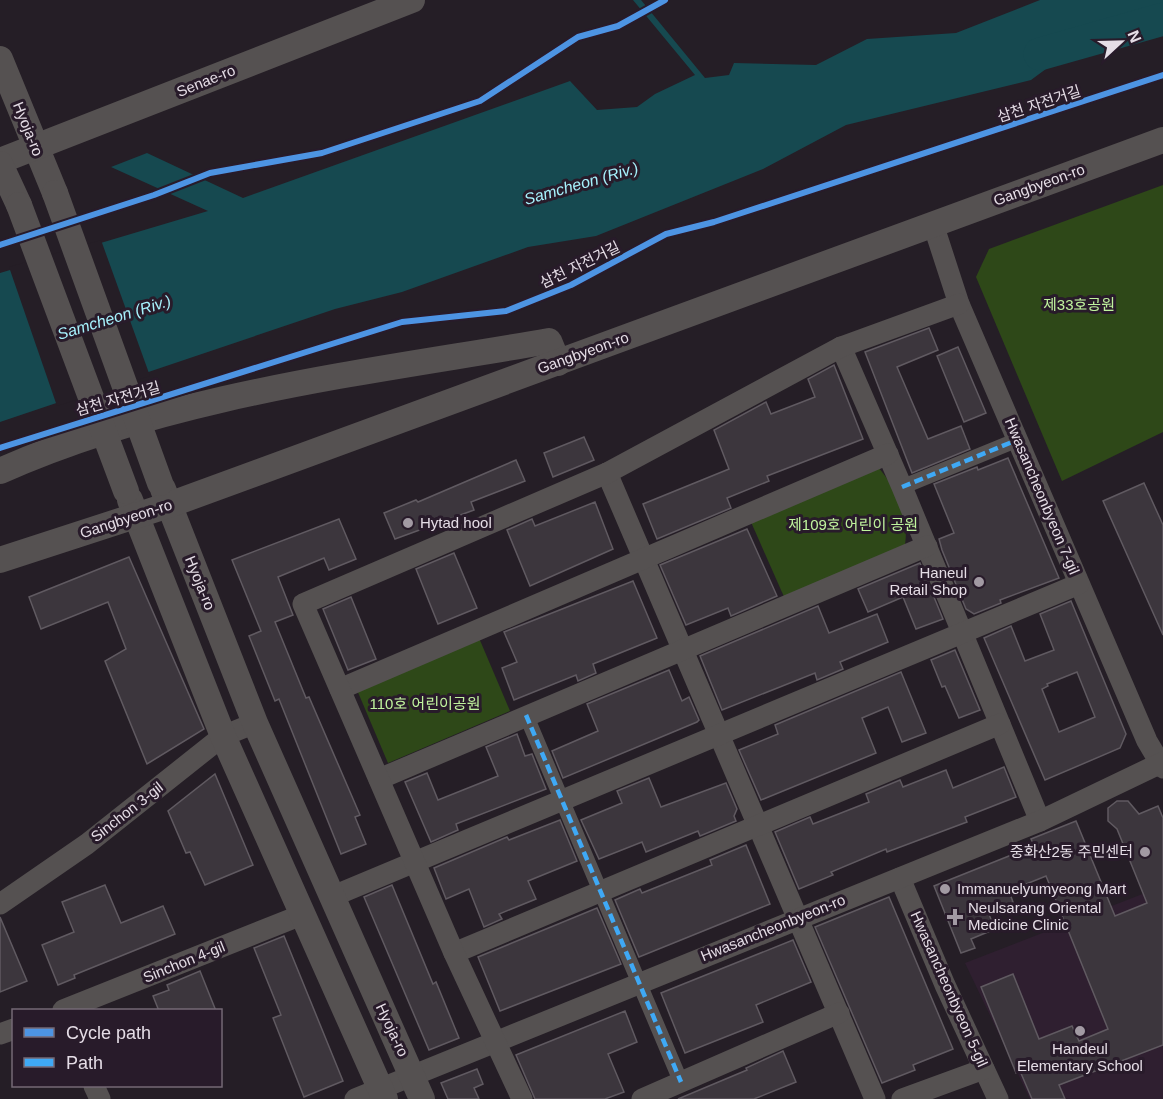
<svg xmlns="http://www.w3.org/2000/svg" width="1163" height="1099" font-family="Arial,'Noto Sans KR',sans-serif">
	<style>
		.built { fill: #2f1f30 }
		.green { fill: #2e4818 }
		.water { fill: #164950 }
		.pier { fill: #251e26 }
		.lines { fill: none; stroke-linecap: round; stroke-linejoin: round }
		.river { stroke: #164950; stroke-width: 33 }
		.building { fill: #3c363d; stroke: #605a61; stroke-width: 1.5; fill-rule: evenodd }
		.pedestrian { stroke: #555151; stroke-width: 15 }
		.minor { stroke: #555151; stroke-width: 21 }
		.tertiary { stroke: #555151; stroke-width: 26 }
		.tertiary-bridge { stroke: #555151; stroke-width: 26 }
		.quiet { stroke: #3fa9f5; stroke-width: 4.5; stroke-dasharray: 9 4.5; stroke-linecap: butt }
		.cycleway-casing { stroke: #281b2a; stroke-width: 10 }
		.cycleway { stroke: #4d94e3; stroke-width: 6 }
		.poi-dot { fill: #a29aa3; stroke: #281b2a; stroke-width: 2 }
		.labels { text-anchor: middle; stroke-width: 6; stroke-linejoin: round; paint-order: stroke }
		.street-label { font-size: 15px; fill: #e5dde6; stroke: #281b2a }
		.park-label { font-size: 15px; fill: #c0f49e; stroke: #281b2a }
		.poi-label { font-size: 15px; fill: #e5dde6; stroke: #281b2a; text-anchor: start }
		.water-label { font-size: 16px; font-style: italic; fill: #a6f1fc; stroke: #281b2a }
	</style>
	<rect width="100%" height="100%" fill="#251e26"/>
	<path class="built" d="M1163,886V1099H1030L965,963Z"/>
	<g class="green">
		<path d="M1163,185V432L1062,481L976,277L989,249Z"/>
		<path d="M878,467C897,489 911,521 904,549L785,599L751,522Z"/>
		<path d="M479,638L510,711L388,763L357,690Z"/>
	</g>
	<path class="water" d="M633,0H641L705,78L729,75L734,63L816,65L867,39L956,33L1040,0H1163V17L1115,18L1031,80L846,125L763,169L596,236L528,247L402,292L335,309L0,422V273L208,211L111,167L147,153L243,198L570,81L597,110L637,107L655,94L695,75Z"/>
	<path class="pier" d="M101,240L150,376L57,406L9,267Z"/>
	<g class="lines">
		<path class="river" d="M1040,54L1163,19"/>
	</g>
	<g class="building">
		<path d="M929,328L938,350L897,367L928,439L961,426L970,449L912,473L865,352Z"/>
		<path d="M958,347L986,413L964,422L937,356Z"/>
		<path d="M834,365L863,439L767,476L769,481L727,498L731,508L657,539L643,504L729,469L714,430L766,402L771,414L815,397L808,379Z"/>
		<path d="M584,437L594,460L553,477L544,453Z"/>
		<path d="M1008,458L1059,578L1000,600L1001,603L974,614L966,609L942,550L939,539L954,533L934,484L977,467L978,470Z"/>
		<path d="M516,460L525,481L471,502L474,510L395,539L384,513L416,500L418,502Z"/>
		<path d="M1144,483L1163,525V635L1103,501Z"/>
		<path d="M595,502L613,549L530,586L507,530L532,519L535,526Z"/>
		<path d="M339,519L356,559L329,570L324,558L278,577L293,615L275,622L306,698L309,697L360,815L355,817L366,844L341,854L279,699L275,701L249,636L261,631L232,560Z"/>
		<path d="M747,529L777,596L731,616L728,608L686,625L660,565Z"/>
		<path d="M454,553L477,608L438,624L416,569Z"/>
		<path d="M129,557L204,729L147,764L105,661L126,649L108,602L41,629L29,597Z"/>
		<path d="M920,563L943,619L916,629L903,597L868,612L858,589Z"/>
		<path d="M633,581L657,638L593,664L596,673L578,681L576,675L514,700L502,668L517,662L504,632Z"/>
		<path d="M351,597L376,659L348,670L323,609Z"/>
		<path d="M1071,601L1126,734L1120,748L1045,780L984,638L1011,626L1025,661L1054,650L1040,614ZM1077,672L1095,717L1059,732L1042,689L1048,686L1047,684Z"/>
		<path d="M818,606L829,633L877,614L888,642L840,662L843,669L817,680L815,673L722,710L700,656Z"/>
		<path d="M955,650L980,710L959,718L945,686L942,687L931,660Z"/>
		<path d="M669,670L682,701L689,697L699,720L697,722L563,778L552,751L598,731L587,704Z"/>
		<path d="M901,672L926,733L902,742L888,707L862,718L876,753L761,800L739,750L778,734L775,725Z"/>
		<path d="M517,734L525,756L532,754L546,789L456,824L458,830L431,842L405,782L427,773L438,800L498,776L486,747Z"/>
		<path d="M1004,767L1016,797L965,817L967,822L887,852L886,849L831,872L833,875L799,889L775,832L810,817L813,824L869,802L866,794L900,780L903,787L946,770L953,788Z"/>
		<path d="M215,774L253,865L205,885L190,852L186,853L168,811Z"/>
		<path d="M649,778L661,807L726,783L737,809L734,816L736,821L700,836L698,831L646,852L642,842L599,859L581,820L622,803L617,791Z"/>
		<path d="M1117,801H1128L1139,814L1158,806L1163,818V1045L1059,1085L1065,1099H1032L1020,1071L1016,1073L981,987L1013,974L1039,1039L1072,1026L1079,1041L1108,1029L1046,876L1009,891L1013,902L988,912L995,929L971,939L975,948L961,953L934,886L1034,846L1031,839L1076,821L1115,916L1147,903L1117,829L1108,821V808Z"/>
		<path d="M560,820L577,861L528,881L536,899L499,914L502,919L484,927L469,889L446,899L434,868L507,837L509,840Z"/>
		<path d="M746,845L770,904L639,957L615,900L640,889L642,893L712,865L710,860Z"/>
		<path d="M105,885L121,923L163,906L175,934L74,975L75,978L58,985L42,945L74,932L62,902Z"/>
		<path d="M392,885L433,984L436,982L459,1038L429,1050L364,897Z"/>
		<path d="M889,897L953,1049L913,1065L915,1070L882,1083L815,927Z"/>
		<path d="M597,908L621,964L500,1011L478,957Z"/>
		<path d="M0,917L27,981L0,992Z"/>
		<path d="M284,936L343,1081L304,1097L273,1018L281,1015L254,948Z"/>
		<path d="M793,940L811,982L756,1005L763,1022L685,1053L661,993Z"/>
		<path d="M200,971L216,1011H159L153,996L169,990L167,985Z"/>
		<path d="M625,1011L637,1042L608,1054L624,1092L605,1099H535L516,1055Z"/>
		<path d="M783,1051L796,1082L754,1099H678L747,1070L746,1068Z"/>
		<path d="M477,1069L483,1084L474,1088L479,1099H448L441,1083Z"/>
	</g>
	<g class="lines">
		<g class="pedestrian">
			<path d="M902,487L1017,440"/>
			<path d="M526,715L681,1082"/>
		</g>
		<g class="minor">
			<path d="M933,224L959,304L1147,741L1163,768"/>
			<path d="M841,347L902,487L1040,821"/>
			<path d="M607,473L875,1099"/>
			<path d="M340,689L888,454"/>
			<path d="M379,779L927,546"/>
			<path d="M900,878L945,985L998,1099"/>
			<path d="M331,897L1079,584"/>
			<path d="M0,904L87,844L223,736L255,723"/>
			<path d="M454,953L1000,724"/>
			<path d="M63,1010L304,914"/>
			<path d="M0,1034L14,1029"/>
			<path d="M94,1086L100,1099"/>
			<path d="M355,1099L1040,821L1163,762"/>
			<path d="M522,1099L454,953L303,604L607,473L841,347L959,304"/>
			<path d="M642,1099L839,1013"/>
			<path d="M902,1099L984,1069"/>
		</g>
		<g class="tertiary">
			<path d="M0,59L55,193"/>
			<path d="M0,161L412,0"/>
			<path d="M0,164L19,205"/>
			<path d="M0,471C173,394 364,373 549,341L558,363"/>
			<path d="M163,489L255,723L422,1099"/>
			<path d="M130,500L223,736L385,1099"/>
			<path d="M0,560L169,505L1163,140"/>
		</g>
		<g class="tertiary-bridge">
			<path d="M55,193L160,483"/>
			<path d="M19,205L126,491"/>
		</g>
		<g class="quiet">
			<path d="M902,487L1017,440"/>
			<path d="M526,715L681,1082"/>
		</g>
		<defs>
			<g id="cycleway">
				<path d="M0,245L154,195L210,173L322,153L480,101L578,37L618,26L665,0"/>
				<path d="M0,448L402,322L506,311L571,285L666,234L714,222L1163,75"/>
			</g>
		</defs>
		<use href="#cycleway" class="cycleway-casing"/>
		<use href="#cycleway" class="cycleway"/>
	</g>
	<g class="poi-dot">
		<circle cx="408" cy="523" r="6"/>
		<circle cx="979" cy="582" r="6"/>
		<circle cx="1145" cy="852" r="6"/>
		<circle cx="945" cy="889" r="6"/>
		<path d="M952 908h6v6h6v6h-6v6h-6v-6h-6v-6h6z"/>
		<circle cx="1080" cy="1031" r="6"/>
	</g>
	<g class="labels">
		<g class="street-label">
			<text transform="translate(206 81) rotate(-22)" y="5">Senae-ro</text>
			<text transform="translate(1039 104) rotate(-18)" y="5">삼천 자전거길</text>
			<text transform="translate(28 129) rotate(68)" y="5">Hyoja-ro</text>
			<text transform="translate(1039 185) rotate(-20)" y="5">Gangbyeon-ro</text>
			<text transform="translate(580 265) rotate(-26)" y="5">삼천 자전거길</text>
			<text transform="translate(583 353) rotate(-20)" y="5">Gangbyeon-ro</text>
			<text transform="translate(118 399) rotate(-16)" y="5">삼천 자전거길</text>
			<text transform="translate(1042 496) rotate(67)" y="5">Hwasancheonbyeon 7-gil</text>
			<text transform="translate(126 519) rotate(-18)" y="5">Gangbyeon-ro</text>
			<text transform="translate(200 583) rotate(68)" y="5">Hyoja-ro</text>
			<text transform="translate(127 812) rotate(-38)" y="5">Sinchon 3-gil</text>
			<text transform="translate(773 928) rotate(-22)" y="5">Hwasancheonbyeon-ro</text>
			<text transform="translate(184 962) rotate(-22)" y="5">Sinchon 4-gil</text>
			<text transform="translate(949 989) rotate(66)" y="5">Hwasancheonbyeon 5-gil</text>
			<text transform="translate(392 1030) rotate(65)" y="5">Hyoja-ro</text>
		</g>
		<g class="park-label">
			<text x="1079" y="310">제33호공원</text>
			<text x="853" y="530">제109호 어린이 공원</text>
			<text x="425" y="709">110호 어린이공원</text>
		</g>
		<g class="poi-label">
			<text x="420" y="528">Hytad hool</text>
			<text x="967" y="578" text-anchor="end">Haneul<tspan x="967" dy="17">Retail Shop</tspan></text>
			<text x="1133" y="857" text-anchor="end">중화산2동 주민센터</text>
			<text x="957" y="894">Immanuelyumyeong Mart</text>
			<text x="968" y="913">Neulsarang Oriental<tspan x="968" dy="17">Medicine Clinic</tspan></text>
			<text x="1080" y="1054" text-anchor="middle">Handeul<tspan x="1080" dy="17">Elementary School</tspan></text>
		</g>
		<g class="water-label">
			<text transform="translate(581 183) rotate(-16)" y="6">Samcheon (Riv.)</text>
			<text transform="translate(114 317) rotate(-17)" y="6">Samcheon (Riv.)</text>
		</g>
	</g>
	<rect x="12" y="1009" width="210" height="78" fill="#281b2a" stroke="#746975" stroke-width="1.5"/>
	<rect x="24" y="1028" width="30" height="9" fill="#4d94e3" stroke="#746975" stroke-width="1.5"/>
	<text x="66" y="1039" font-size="18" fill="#e5dde6">Cycle path</text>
	<rect x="24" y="1058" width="30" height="9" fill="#3fa9f5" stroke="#746975" stroke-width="1.5"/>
	<text x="66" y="1069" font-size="18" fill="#e5dde6">Path</text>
	<g transform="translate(1121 42) rotate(68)" stroke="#281b2a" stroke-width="4.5" paint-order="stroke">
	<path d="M0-4.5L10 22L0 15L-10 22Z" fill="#e5dde6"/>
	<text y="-9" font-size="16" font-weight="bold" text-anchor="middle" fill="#e5dde6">N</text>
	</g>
</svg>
